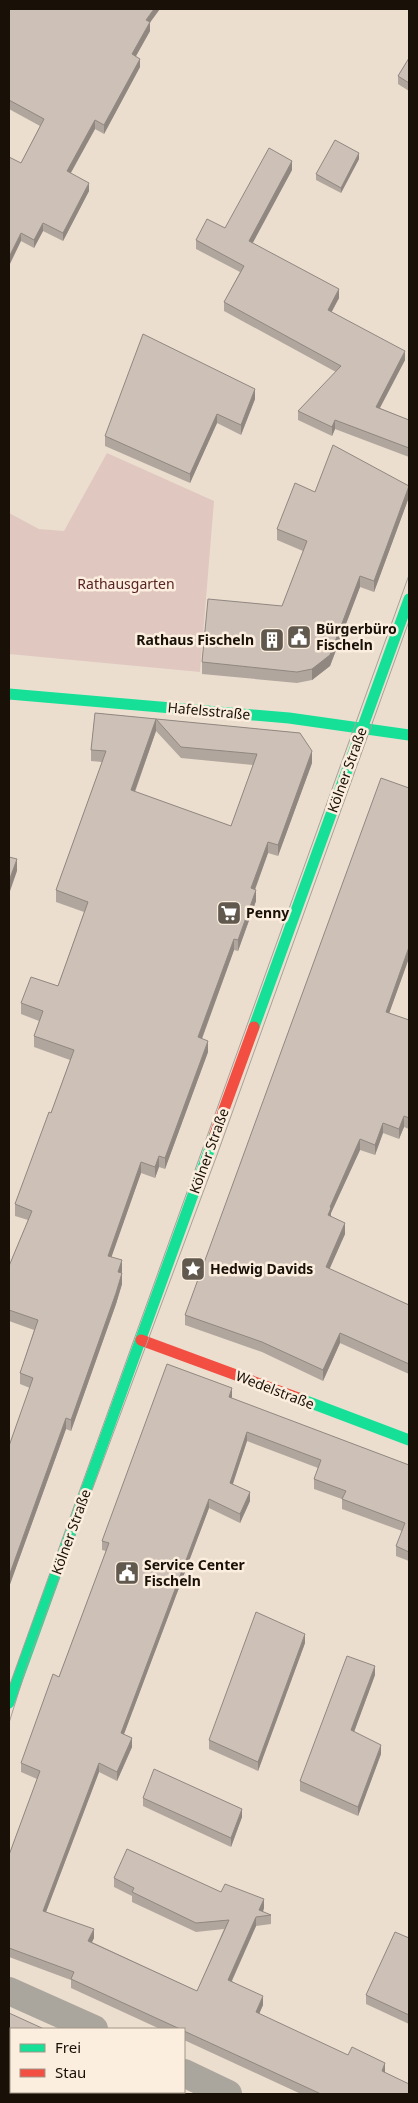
<svg xmlns="http://www.w3.org/2000/svg" width="418" height="2103" font-family="'Noto Sans',sans-serif">
	<style>
		.green { fill: #e0c8c1 }
		.lines { fill: none; stroke-linecap: round; stroke-linejoin: round }
		.street { stroke: #aaa59d; stroke-width: 28 }
		.fast { stroke: #16e098; stroke-width: 11 }
		.jam { stroke: #f24e42; stroke-width: 11 }
		.tram { stroke: #a8a198; stroke-width: 1 }
		.wall { fill: #b0a69d; fill-rule: evenodd }
		.shaded-wall { fill: #908780 }
		.building { fill: #cdc1b7; stroke: #908780; fill-rule: evenodd }
		.labels { text-anchor: middle; stroke-width: 5; stroke-linejoin: round; paint-order: stroke }
		.park-label { font-size: 14px; fill: #572325; stroke: #fceede }
		.poi-label { font-size: 14px; font-weight: bold; fill: #191108; stroke: #fceede; text-anchor: start }
		.street-label { font-size: 14px; fill: #191108; stroke: #fceede }
	</style>
	<rect width="100%" height="100%" fill="#ebdecf"/>
	<path class="green" d="M107,453L214,501L200,672L9,654V513L39,529L64,531Z"/>
	<g class="lines">
		<g class="street">
			<path d="M9,1991L94,2029"/>
			<path d="M184,2073L228,2094"/>
		</g>
		<g class="fast">
			<path d="M9,694L289,718L409,735"/>
			<path d="M254,1027L409,599"/>
			<path d="M298,1398L409,1440"/>
			<path d="M9,1703L215,1134"/>
		</g>
		<g class="jam">
			<path d="M215,1134L254,1027"/>
			<path d="M141,1340L298,1398"/>
		</g>
		<g class="tram">
			<path d="M9,1687L409,575"/>
			<path d="M9,1723L28,1662L217,1155L409,621"/>
		</g>
	</g>
	<g class="wall">
		<path d="M9,9L150,22V31L136,56L140,67L104,134L95,129L70,173L89,191L63,241L43,231L34,248L21,241V163L40,126L9,109Z"/>
		<path d="M409,58V91L398,84V76Z"/>
		<path d="M359,159L341,193L316,180V174Z"/>
		<path d="M292,170L252,243L339,298L331,312L405,360L380,408L409,420V457L335,429L332,436L298,420V411L336,372L224,311V302L240,272L196,249V240L225,228Z"/>
		<path d="M255,399L241,435L217,423L190,483L105,446V436Z"/>
		<path d="M315,492L409,497L374,592L360,587L330,666L312,680L297,683L202,674V662L282,606L303,551L277,540V529Z"/>
		<path d="M95,713L300,733L312,763L278,856L268,853L255,890L256,901L238,951L234,950L202,1039L208,1052L165,1169L159,1167L155,1178L141,1173L111,1257L122,1271V1284L116,1304L71,1431L66,1429L9,1587V1446L30,1388L20,1384V1373L34,1330L9,1321V1266L28,1220L15,1216V1204L51,1113L70,1060L34,1047V1036L39,1021L21,1014V1003L58,986L84,912L56,902V890L102,762L91,761V750ZM156,731L181,758L253,765L231,826L135,792Z"/>
		<path d="M409,788V958L389,1013L409,1020V1129L404,1127L399,1139L383,1133L375,1155L360,1150L331,1213V1217L345,1234L329,1269L409,1305V1374L340,1343L323,1381L262,1352L185,1325V1315Z"/>
		<path d="M232,1397L231,1399L409,1465V1561L396,1556V1546L402,1531L342,1509V1499L314,1489V1479L318,1468L247,1441L233,1484L250,1501L240,1523L209,1508L124,1734L132,1747L117,1781L99,1772L46,1912L94,1938L92,1942L197,1991L224,1929L196,1932L132,1902V1896L114,1887V1878L221,1892L264,1908L263,1912L271,1915V1924L256,1926L232,1981L263,2005L259,2014L385,2073L409,2094H301L184,2040V2029H160L71,1988V1980L9,1957V1855L37,1779L21,1772V1763L59,1677L106,1551L102,1550V1541Z"/>
		<path d="M305,1643L258,1771L209,1749V1740Z"/>
		<path d="M375,1675L354,1732L381,1754L358,1816L300,1791V1781Z"/>
		<path d="M143,1798L242,1817L231,1847L143,1806Z"/>
		<path d="M409,1938V2024L366,2004V1995Z"/>
		<path d="M65,2092H179L185,2094H70Z"/>
	</g>
	<g class="shaded-wall">
		<path d="M154,9H160L146,28V20Z"/>
		<path d="M150,22V31L132,63V54Z"/>
		<path d="M140,59V67L104,134V125Z"/>
		<path d="M95,120V129L67,180V171Z"/>
		<path d="M359,153V159L341,193V188Z"/>
		<path d="M292,161V170L249,250V241Z"/>
		<path d="M89,183V191L63,241V233Z"/>
		<path d="M43,223V231L34,248V240Z"/>
		<path d="M21,233V241L9,266V257Z"/>
		<path d="M339,289V298L328,319V310Z"/>
		<path d="M405,351V360L376,415V407Z"/>
		<path d="M255,389V399L241,435V425Z"/>
		<path d="M217,414V423L190,483V474Z"/>
		<path d="M335,420V429L332,436V427Z"/>
		<path d="M409,486V497L374,592V581Z"/>
		<path d="M360,576V587L330,666L312,680V669Z"/>
		<path d="M156,719V731L131,802V790Z"/>
		<path d="M312,751V763L278,856V845Z"/>
		<path d="M268,842V853L251,900V888Z"/>
		<path d="M17,859V871L9,894V881Z"/>
		<path d="M256,890V901L238,951V940Z"/>
		<path d="M234,939V950L198,1049V1037Z"/>
		<path d="M409,947V958L386,1022V1012Z"/>
		<path d="M208,1041V1052L165,1169V1158Z"/>
		<path d="M404,1116V1127L399,1139V1129Z"/>
		<path d="M383,1123V1133L375,1155V1145Z"/>
		<path d="M360,1139V1150L331,1213V1218L328,1215L330,1207Z"/>
		<path d="M159,1156V1167L155,1178V1167Z"/>
		<path d="M141,1162V1173L108,1267V1256Z"/>
		<path d="M345,1223V1234L326,1277V1267Z"/>
		<path d="M122,1260V1271L118,1283V1272Z"/>
		<path d="M122,1273V1284L116,1304L71,1431V1420Z"/>
		<path d="M340,1333V1343L323,1381V1370Z"/>
		<path d="M232,1388V1397L229,1407V1397Z"/>
		<path d="M66,1418V1429L9,1587V1576Z"/>
		<path d="M247,1432V1441L230,1492V1483Z"/>
		<path d="M250,1492V1501L240,1523V1514Z"/>
		<path d="M209,1499V1508L121,1742V1733Z"/>
		<path d="M305,1634V1643L258,1771V1762Z"/>
		<path d="M375,1666V1675L351,1740V1730Z"/>
		<path d="M132,1738V1747L117,1781V1772Z"/>
		<path d="M381,1745V1754L358,1816V1807Z"/>
		<path d="M99,1763V1772L43,1920V1911Z"/>
		<path d="M242,1809V1817L231,1847V1838Z"/>
		<path d="M264,1899V1908L261,1916L259,1910Z"/>
		<path d="M256,1917V1926L228,1989V1980Z"/>
		<path d="M94,1929V1938L88,1950V1941Z"/>
		<path d="M263,1996V2005L256,2021V2012Z"/>
		<path d="M385,2063V2072L382,2080V2071Z"/>
	</g>
	<g class="building">
		<path d="M9,9H154L146,20L150,22L132,54L140,59L104,125L95,120L67,171L89,183L63,233L43,223L34,240L21,233L9,257V157L21,163L44,119L9,100Z"/>
		<path d="M409,58V83L398,76Z"/>
		<path d="M335,140L359,153L341,188L316,174Z"/>
		<path d="M269,148L292,161L249,241L339,289L328,310L405,351L376,407L409,420V448L335,420L332,427L298,411L341,366L224,302L244,266L196,240L207,219L225,228Z"/>
		<path d="M143,334L255,389L241,425L217,414L190,474L105,436Z"/>
		<path d="M333,445L409,486L374,581L360,576L330,655L312,669L297,672L202,662L208,599L282,606L307,541L277,529L295,483L315,492Z"/>
		<path d="M95,713L300,733L312,751L278,845L268,842L251,888L256,890L238,940L234,939L198,1037L208,1041L165,1158L159,1156L155,1167L141,1162L108,1256L122,1260L118,1272L122,1273L116,1293L71,1420L66,1418L9,1576V1446L33,1378L20,1373L38,1320L9,1310V1266L32,1211L15,1204L49,1112L51,1113L74,1050L34,1036L43,1011L21,1003L31,977L58,986L88,902L56,890L106,751L91,750ZM156,719L181,747L257,754L231,826L131,790Z"/>
		<path d="M381,778L409,788V947L386,1012L409,1020V1118L404,1116L399,1129L383,1123L375,1145L360,1139L330,1207L331,1208L328,1215L345,1223L326,1267L409,1305V1364L340,1333L323,1370L262,1342L185,1315Z"/>
		<path d="M9,857L17,859L9,881Z"/>
		<path d="M167,1364L232,1388L229,1397L409,1465V1552L396,1546L405,1523L342,1499L346,1491L314,1479L321,1460L247,1432L230,1483L250,1492L240,1514L209,1499L121,1733L132,1738L117,1772L99,1763L43,1911L94,1929L88,1941L197,1991L229,1920L196,1923L132,1892L134,1888L114,1878L127,1849L221,1892L225,1884L264,1899L259,1910L271,1915L256,1917L228,1980L263,1996L256,2012L348,2055L352,2047L385,2063L382,2071L409,2084V2094H321L184,2031V2029H180L71,1979L74,1972L9,1948V1855L40,1771L21,1763L53,1674L59,1677L109,1543L102,1541Z"/>
		<path d="M256,1612L305,1634L258,1762L209,1740Z"/>
		<path d="M347,1656L375,1666L351,1730L381,1745L358,1807L300,1781Z"/>
		<path d="M154,1769L242,1809L231,1838L143,1798Z"/>
		<path d="M395,1932L409,1938V2015L366,1995Z"/>
		<path d="M9,2013L44,2029H11V2092H49V2094H9Z"/>
		<path d="M85,2092H179L185,2094H90Z"/>
	</g>
	<defs>
		<symbol id="civic-square" viewBox="-11 -11 22 22"><rect x="-9" y="-9" width="18" height="18" rx="4" fill="#62594e" stroke="#fceede"/><path d="M-.6-6.5H3V-4.5H.6V-3L4-1V1h2V6H-6V1h2V-1L-.6-3ZM-1.2 2.5V6h2.4V2.5Z" fill="#fff"/></symbol>
		<symbol id="building-square" viewBox="-11 -11 22 22"><rect x="-9" y="-9" width="18" height="18" rx="4" fill="#62594e" stroke="#fceede"/><path d="M-4-6H4V6H1V3H-1V6H-4ZM-2.5-4.3h1.7v1.8h-1.7ZM.8-4.3h1.7v1.8H.8ZM-2.5-1h1.7V.8h-1.7ZM.8-1h1.7V.8H.8Z" fill="#fff"/></symbol>
		<symbol id="supermarket-square" viewBox="-11 -11 22 22"><rect x="-9" y="-9" width="18" height="18" rx="4" fill="#62594e" stroke="#fceede"/><path d="M-6-5.5h2.5l.6 2H6L4.5 2H-2.5L-4.4-4H-6ZM-1.5 3.2a1.3 1.3 0 1 0 .1 0ZM3 3.2a1.3 1.3 0 1 0 .1 0Z" fill="#fff"/></symbol>
		<symbol id="sight-square" viewBox="-11 -11 22 22"><rect x="-9" y="-9" width="18" height="18" rx="4" fill="#62594e" stroke="#fceede"/><path d="M0-6L1.8-2.2L6-1.7L2.9 1.2L3.7 5.4L0 3.3L-3.7 5.4L-2.9 1.2L-6-1.7L-1.8-2.2Z" fill="#fff"/></symbol>
	</defs>
	<g fill-rule="evenodd">
		<use href="#civic-square" x="285" y="623" width="28" height="28"/>
		<use href="#building-square" x="258" y="626" width="28" height="28"/>
		<use href="#supermarket-square" x="215" y="899" width="28" height="28"/>
		<use href="#sight-square" x="179" y="1255" width="28" height="28"/>
		<use href="#civic-square" x="113" y="1559" width="28" height="28"/>
	</g>
	<g class="labels">
		<g class="park-label">
			<text x="126" y="589">Rathausgarten</text>
		</g>
		<g class="poi-label">
			<text x="316" y="634">Bürgerbüro<tspan x="316" dy="16">Fischeln</tspan></text>
			<text x="254" y="645" text-anchor="end">Rathaus Fischeln</text>
			<text x="246" y="918">Penny</text>
			<text x="210" y="1274">Hedwig Davids</text>
			<text x="144" y="1570">Service Center<tspan x="144" dy="16">Fischeln</tspan></text>
		</g>
		<g class="street-label">
			<text transform="translate(209 711) rotate(5)" y="5">Hafelsstraße</text>
			<text transform="translate(347 770) rotate(-70)" y="5">Kölner Straße</text>
			<text transform="translate(209 1151) rotate(-70)" y="5">Kölner Straße</text>
			<text transform="translate(275 1390) rotate(21)" y="5">Wedelstraße</text>
			<text transform="translate(71 1532) rotate(-70)" y="5">Kölner Straße</text>
		</g>
	</g>
	<rect width="418" height="2103" fill="none" stroke="#191108" stroke-width="20"/>
	<rect x="10" y="2028" width="175" height="65" fill="#fceede" stroke="#a19688"/>
	<rect x="20" y="2044" width="25" height="8" fill="#16e098" stroke="#a19688"/>
	<text x="55" y="2053" font-size="15" fill="#191108">Frei</text>
	<rect x="20" y="2069" width="25" height="8" fill="#f24e42" stroke="#a19688"/>
	<text x="55" y="2078" font-size="15" fill="#191108">Stau</text>
</svg>
